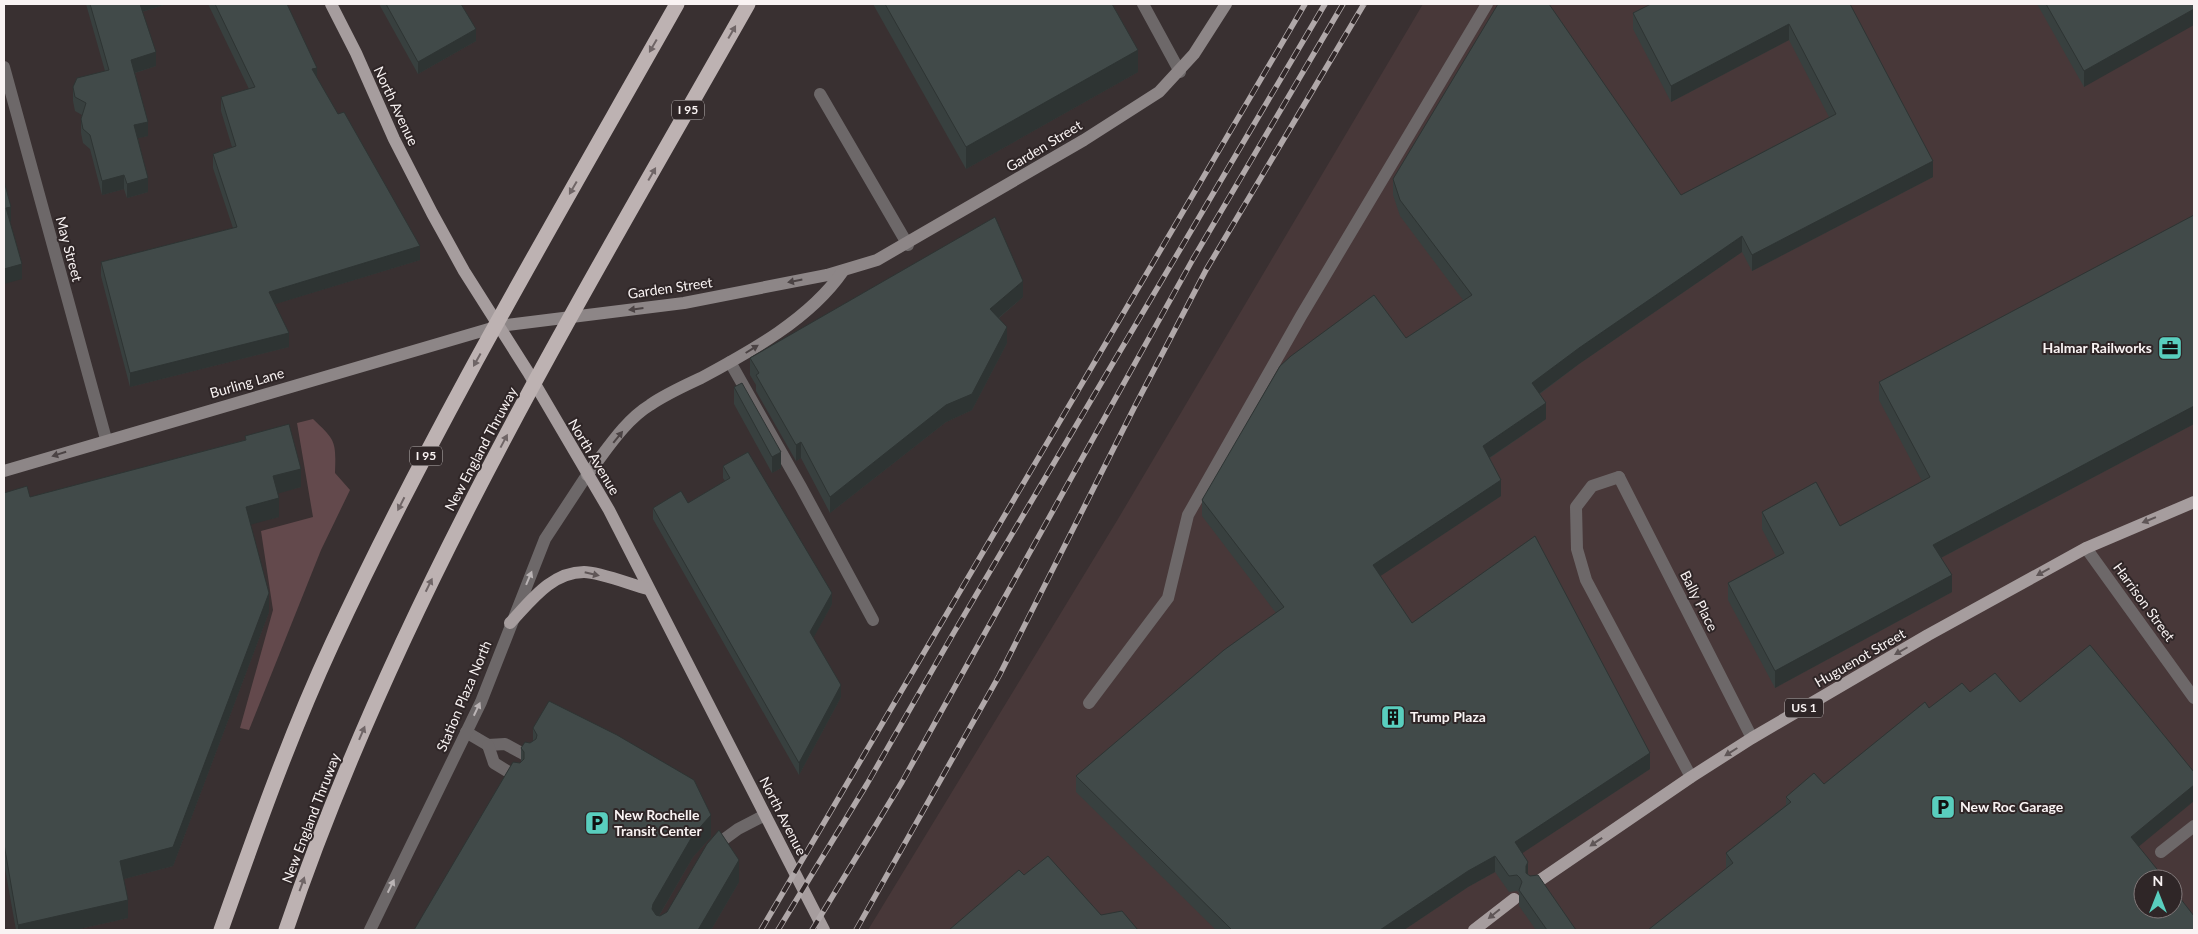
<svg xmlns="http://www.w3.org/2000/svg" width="2198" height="934" font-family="Lato,sans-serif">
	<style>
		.built { fill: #483839; fill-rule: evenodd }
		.green { fill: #63494c }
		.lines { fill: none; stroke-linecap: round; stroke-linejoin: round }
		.service { stroke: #6d6869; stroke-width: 12 }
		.minor { stroke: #6d6869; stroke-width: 12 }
		.tertiary { stroke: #6d6869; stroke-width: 12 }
		.secondary { stroke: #8d8687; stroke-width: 12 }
		.primary { stroke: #a69d9e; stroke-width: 12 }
		.motorway { stroke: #bdb2b2; stroke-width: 15 }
		.rail-casing { stroke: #b0a8a9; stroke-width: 5.5 }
		.rail { stroke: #2f2627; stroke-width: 4; stroke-dasharray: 11; stroke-linecap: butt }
		.wall { fill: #38403f }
		.shaded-wall { fill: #2e3433 }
		.building { fill: #414a49; stroke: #2e3433 }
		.oneway { fill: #6f6566 }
		.oneway2 { fill: #4b4344 }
		.oneway3 { fill: #5f5657 }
		.oneway4 { fill: #bab4b5 }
		.labels { text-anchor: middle; stroke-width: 4; stroke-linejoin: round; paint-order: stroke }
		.shield { fill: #2f2627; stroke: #bcb6b6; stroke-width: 1 }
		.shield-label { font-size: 12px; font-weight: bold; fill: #f9f3f3 }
		.street-label { font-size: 14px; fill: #f9f3f3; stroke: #2f2627 }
		.poi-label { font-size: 14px; font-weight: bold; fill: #f9f3f3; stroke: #2f2627; text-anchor: start }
	</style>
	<rect width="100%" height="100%" fill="#393031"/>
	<path class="built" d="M1423,4H2194V930H868L1118,519ZM2143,879H2173V909H2143Z"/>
	<path class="green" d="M313,419C336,441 336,441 335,473L350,490L321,550L249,730L240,728L273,610L261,531L313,517L297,423Z"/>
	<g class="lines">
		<g class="service">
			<path d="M820,94L908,245"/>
			<path d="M730,362L801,487L873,620"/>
			<path d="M1619,477L1592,486L1576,507L1577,549L1586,580L1691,777"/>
			<path d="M1089,703L1168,598L1188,515L1301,316L1487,4"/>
			<path d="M466,732L488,745L505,744L529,757"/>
			<path d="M488,745L494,763L517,777"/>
			<path d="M712,848L738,829L765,815"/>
			<path d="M2161,852L2194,826"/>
		</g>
		<g class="minor">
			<path d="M1143,4L1180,72"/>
			<path d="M4,67L106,439"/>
			<path d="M1619,477L1752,738"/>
		</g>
		<g class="tertiary">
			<path d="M2086,548L2194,698"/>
			<path d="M370,930L481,702L545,539L587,475"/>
		</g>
		<g class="secondary">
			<path d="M4,471L499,326L684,303L827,275L877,260L1084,140L1159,92L1194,54L1226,4"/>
			<path d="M587,475C606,451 624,421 650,405C666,394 684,386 701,378C751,351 810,319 843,271"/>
		</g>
		<g class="primary">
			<path d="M331,4L356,53L394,139L432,213L464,271L528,372L609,510L824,930"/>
			<path d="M510,623C530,602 551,572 584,572C600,572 632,585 648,589"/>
			<path d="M1533,885L1691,777L1752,738L1928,635L2086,548L2194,502"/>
			<path d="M1474,930L1514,899"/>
		</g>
		<g class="motorway">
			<path d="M221,930C255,834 289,737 332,644C434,424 558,215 677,4"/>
			<path d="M286,930C397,602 578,304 748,4"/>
		</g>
		<defs>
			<g id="rail">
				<path d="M761,930L1305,4"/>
				<path d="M778,930L867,784L953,634L1325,4"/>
				<path d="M812,930L902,782L1193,259L1343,4"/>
				<path d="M856,930L999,676L1135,406L1206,270L1364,4"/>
			</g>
		</defs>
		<use href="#rail" class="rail-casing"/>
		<use href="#rail" class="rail"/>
	</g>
	<g class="wall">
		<path d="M86,4H167L142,12L156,66L135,73L148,136L138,138L148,192L127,198L124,189L102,195L90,149L83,143L81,133V119L82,115L75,111L73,101V87L105,71Z"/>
		<path d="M208,4H287L317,79L420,260L275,304L289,347L130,387L101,276V262L233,228L213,168V154L232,147L221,111V97L249,89Z"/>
		<path d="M379,4H461L476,41L418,74Z"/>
		<path d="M873,4H1112L1138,72L966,169Z"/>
		<path d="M1850,4L1933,177L1752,271L1742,252L1579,364L1540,394L1546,419L1490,458L1501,496L1380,576L1412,623L1650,769L1522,853L1528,875L1576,930H1536L1519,906V893L1517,891L1509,892L1495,872L1468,887L1404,930H1216L1076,792V776L1276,613L1202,516V500L1406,338L1463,300L1400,216L1393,195V179L1681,195L1829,117L1789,40L1671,102L1633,29V13Z"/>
		<path d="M2037,4H2194L2084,87Z"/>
		<path d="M1023,297L999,318L1007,343L972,410L946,422L830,513L801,458L796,461L756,391V385L750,375V358Z"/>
		<path d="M1879,382L2194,424L1941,558L1952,592L1775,688L1728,600V583L1776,556L1762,529V512L1840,526L1922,481L1879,400Z"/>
		<path d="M734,387L781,468L772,473L734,404Z"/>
		<path d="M245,436L301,487L278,493L279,517L250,524L269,612L173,866L124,879L128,918L75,930H16L4,863V493L30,497L245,440Z"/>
		<path d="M723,466L832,604L813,638L841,697L799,775L653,519V508L688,503L725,481L723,478Z"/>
		<path d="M1970,692L2139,847L1726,868V853L1786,805V797L1824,784L1929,708Z"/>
		<path d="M533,728L711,837L693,857L659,916H660L739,882L711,930H414L521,762V748L533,741Z"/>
	</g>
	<g class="shaded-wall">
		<path d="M138,4H167L138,13Z"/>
		<path d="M2194,9V25L2084,87V71Z"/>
		<path d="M1789,24V40L1671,102V86Z"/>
		<path d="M476,29V41L418,74V62Z"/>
		<path d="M1138,50V72L966,169V147Z"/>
		<path d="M156,52V66L131,74V60Z"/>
		<path d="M317,68V82L312,69Z"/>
		<path d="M148,122V136L134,139V125Z"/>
		<path d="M1933,161V177L1752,271V255Z"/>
		<path d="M124,175V189L102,195V181Z"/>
		<path d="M148,178V192L127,198V184Z"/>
		<path d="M11,207V221L6,223V208Z"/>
		<path d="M1742,236V252L1579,364L1532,399V383L1579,348Z"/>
		<path d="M420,246V260L269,306V292Z"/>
		<path d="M22,264V279L4,284V269Z"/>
		<path d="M1023,281V297L990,325V309Z"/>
		<path d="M1007,327V343L972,410L946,422L830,513V497L946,405Z"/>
		<path d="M289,333V347L130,387V373Z"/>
		<path d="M1546,403V419L1483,462V446Z"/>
		<path d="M2194,406V424L1933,562V545Z"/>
		<path d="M801,442V458L796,461V445Z"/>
		<path d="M781,452V468L772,473V457Z"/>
		<path d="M301,469V487L273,495V476Z"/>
		<path d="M1501,480V496L1373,581V565Z"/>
		<path d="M279,498V517L246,526V507Z"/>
		<path d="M1952,575V592L1775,688V671Z"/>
		<path d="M269,593V612L173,866L120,880V861Z"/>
		<path d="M832,593V604L810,644V632Z"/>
		<path d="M841,685V697L799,775V763Z"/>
		<path d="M1650,753V769L1515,858V842Z"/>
		<path d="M2194,785V801L2131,853V837Z"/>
		<path d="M711,815V837L693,857L653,926L652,909L653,904L693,835Z"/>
		<path d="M1495,856V872L1468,887L1404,930H1380L1468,871Z"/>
		<path d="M739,860V882L711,930H698Z"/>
		<path d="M1528,862V878L1526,882V866Z"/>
		<path d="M128,900V918L75,930H18V925Z"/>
	</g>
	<g class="building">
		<path d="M90,4H140L156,52L131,60L148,122L134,125L148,178L127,184L124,175L102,181L90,135L83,129L81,119L86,103L75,97L73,87L77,78L109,70Z"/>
		<path d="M215,4H287L317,68L312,69L338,114L344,112L420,246L269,292L289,333L130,373L101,262L237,227L213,154L236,146L221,97L255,87Z"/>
		<path d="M386,4H461L476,29L418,62Z"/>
		<path d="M885,4H1112L1138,50L966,147Z"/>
		<path d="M1498,4H1549L1681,195L1836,114L1789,24L1671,86L1633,13L1651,4H1850L1933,161L1752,255L1742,236L1579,348L1532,383L1546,403L1483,446L1501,480L1373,565L1412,623L1535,536L1650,753L1515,842L1528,862L1526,866V873L1530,876L1538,875L1576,930H1547L1519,890L1522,882L1520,878L1517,875L1509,876L1495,856L1468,871L1380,930H1232L1076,776L1224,650L1284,607L1202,500L1280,366L1291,356L1374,295L1406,338L1472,295L1400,200L1393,179Z"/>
		<path d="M2046,4H2194V9L2084,71Z"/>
		<path d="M4,181L11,207L6,208L22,264L4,269Z"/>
		<path d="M2194,215V406L1933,545L1952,575L1775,671L1728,583L1784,553L1762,512L1816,482L1840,526L1930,477L1879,382Z"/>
		<path d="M995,217L1023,281L990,309L1007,327L972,394L946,405L830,497L801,442L796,445L756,375L759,373L750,358Z"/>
		<path d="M742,383L781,452L772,457L734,387Z"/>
		<path d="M289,424L301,469L273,476L279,498L246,507L269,593L173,847L120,861L128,900L18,925L4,844V493L27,486L30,497L246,440L245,436Z"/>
		<path d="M748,452L832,593L810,632L841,685L799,763L653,508L681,491L688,503L730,478L723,466Z"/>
		<path d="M2090,645L2194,772V785L2131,837L2165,879H2143V909H2173V889L2194,916V930H1648L1733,863L1726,853L1791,802L1786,797L1814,773L1824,784L1925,702L1929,708L1962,683L1970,692L1995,673L2020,702Z"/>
		<path d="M549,701L617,735L694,780L711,815L693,835L653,904L652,909L656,915L660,916L667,912L707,844L719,830L739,860L698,930H414L513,762L520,763L524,759V752L521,748L525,742L530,743L536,739L537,735L533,728Z"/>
		<path d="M1048,856L1101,915L1122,911L1138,930H949L1019,870L1024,875Z"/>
	</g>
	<defs><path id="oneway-solid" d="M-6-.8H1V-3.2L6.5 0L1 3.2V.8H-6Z" transform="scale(1.25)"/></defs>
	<g class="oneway">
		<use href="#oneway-solid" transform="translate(732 32) rotate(-60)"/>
		<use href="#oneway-solid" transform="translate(653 46) rotate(120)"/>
		<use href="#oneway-solid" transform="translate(652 174) rotate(-60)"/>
		<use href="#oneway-solid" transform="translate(573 188) rotate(120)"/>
		<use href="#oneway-solid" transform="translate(477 360) rotate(119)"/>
		<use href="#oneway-solid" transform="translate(504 441) rotate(-62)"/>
		<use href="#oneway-solid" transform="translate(401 504) rotate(117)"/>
		<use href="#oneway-solid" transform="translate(429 585) rotate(-64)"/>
		<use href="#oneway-solid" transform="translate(362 733) rotate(-67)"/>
		<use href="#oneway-solid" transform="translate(302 884) rotate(-70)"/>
	</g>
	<g class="oneway2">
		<use href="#oneway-solid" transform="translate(795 281) rotate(169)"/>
		<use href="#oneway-solid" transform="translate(636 309) rotate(173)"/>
		<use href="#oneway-solid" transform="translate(752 349) rotate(-32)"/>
		<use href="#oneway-solid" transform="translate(618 437) rotate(-51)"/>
		<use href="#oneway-solid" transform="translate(59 454) rotate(163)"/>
	</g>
	<g class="oneway3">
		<use href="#oneway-solid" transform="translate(2149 520) rotate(158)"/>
		<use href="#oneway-solid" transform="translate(2043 572) rotate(151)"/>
		<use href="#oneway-solid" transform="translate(592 574) rotate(13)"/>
		<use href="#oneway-solid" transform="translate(1901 651) rotate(150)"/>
		<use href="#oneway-solid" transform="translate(1731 752) rotate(148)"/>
		<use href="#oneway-solid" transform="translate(1596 842) rotate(146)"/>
		<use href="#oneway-solid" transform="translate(1494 914) rotate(141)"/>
	</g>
	<g class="oneway4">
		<use href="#oneway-solid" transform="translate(529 578) rotate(-67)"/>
		<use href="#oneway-solid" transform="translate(477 709) rotate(-65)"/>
		<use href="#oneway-solid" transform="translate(391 886) rotate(-64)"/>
	</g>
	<defs>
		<symbol id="office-square" viewBox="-11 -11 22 22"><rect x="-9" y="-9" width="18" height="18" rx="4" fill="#59cebe" stroke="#2f2627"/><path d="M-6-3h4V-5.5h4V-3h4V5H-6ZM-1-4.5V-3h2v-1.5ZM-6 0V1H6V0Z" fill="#111"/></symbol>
		<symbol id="building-square" viewBox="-11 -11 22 22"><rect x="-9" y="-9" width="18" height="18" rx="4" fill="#59cebe" stroke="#2f2627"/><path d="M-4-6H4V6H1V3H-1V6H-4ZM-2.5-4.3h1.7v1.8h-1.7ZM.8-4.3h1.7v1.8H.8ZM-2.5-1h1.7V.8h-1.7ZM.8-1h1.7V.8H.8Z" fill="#111"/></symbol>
		<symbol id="parking-square" viewBox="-11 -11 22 22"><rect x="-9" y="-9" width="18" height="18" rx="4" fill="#59cebe" stroke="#2f2627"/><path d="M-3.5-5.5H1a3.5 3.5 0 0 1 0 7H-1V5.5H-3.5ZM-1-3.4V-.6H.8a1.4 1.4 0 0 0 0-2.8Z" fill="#111"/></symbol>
	</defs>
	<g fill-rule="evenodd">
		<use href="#office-square" x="2156" y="334" width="28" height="28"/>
		<use href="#building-square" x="1379" y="703" width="28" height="28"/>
		<use href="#parking-square" x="1929" y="793" width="28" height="28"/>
		<use href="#parking-square" x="583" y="809" width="28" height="28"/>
	</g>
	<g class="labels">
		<g class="shield">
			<rect x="672" y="100.5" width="32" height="19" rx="4"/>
			<rect x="410" y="446.5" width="32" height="19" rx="4"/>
			<rect x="1785" y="698.5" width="38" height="19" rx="4"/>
		</g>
		<g class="shield-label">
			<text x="688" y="114">I 95</text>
			<text x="426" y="460">I 95</text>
			<text x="1804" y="712">US 1</text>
		</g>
		<g class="street-label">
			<text transform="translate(396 106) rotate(65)" y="5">North Avenue</text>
			<text transform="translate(1044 146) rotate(-31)" y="5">Garden Street</text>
			<text transform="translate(69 249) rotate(75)" y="5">May Street</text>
			<text transform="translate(670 288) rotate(-8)" y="5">Garden Street</text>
			<text transform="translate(247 383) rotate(-16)" y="5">Burling Lane</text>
			<text transform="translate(481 449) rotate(-62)" y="5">New England Thruway</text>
			<text transform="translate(594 457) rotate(59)" y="5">North Avenue</text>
			<text transform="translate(1699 601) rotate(63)" y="5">Bally Place</text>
			<text transform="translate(2144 602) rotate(54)" y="5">Harrison Street</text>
			<text transform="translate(1860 658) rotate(-30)" y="5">Huguenot Street</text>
			<text transform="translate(464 696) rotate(-67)" y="5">Station Plaza North</text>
			<text transform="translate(783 816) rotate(63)" y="5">North Avenue</text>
			<text transform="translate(311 818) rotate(-69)" y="5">New England Thruway</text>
		</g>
		<g class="poi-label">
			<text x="2152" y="353" text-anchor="end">Halmar Railworks</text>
			<text x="1410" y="722">Trump Plaza</text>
			<text x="1960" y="812">New Roc Garage</text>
			<text x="614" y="820">New Rochelle<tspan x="614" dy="16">Transit Center</tspan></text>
		</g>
	</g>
	<rect width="2198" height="934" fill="none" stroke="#f9f3f3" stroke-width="10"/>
	<g transform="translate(2158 894)"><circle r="24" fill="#2f2627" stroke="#807879"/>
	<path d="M0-4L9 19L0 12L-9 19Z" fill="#59cebe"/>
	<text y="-8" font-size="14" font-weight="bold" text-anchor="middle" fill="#f9f3f3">N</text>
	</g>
</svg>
